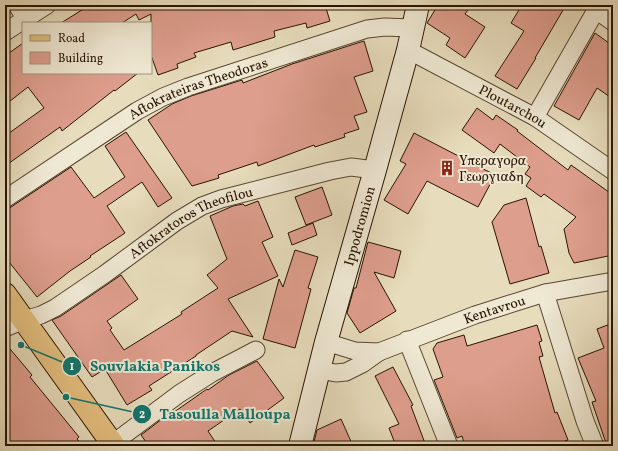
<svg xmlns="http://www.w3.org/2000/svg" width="618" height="451" font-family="Vollkorn,serif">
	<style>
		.building { fill: #de9e8d; stroke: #291401 }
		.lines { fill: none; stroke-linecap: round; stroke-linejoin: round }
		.street-casing { stroke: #584630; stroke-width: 19 }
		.secondary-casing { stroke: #291401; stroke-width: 24 }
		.primary-casing { stroke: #291401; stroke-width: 24 }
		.street { stroke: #efe8d3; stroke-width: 17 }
		.secondary { stroke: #efe8d3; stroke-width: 22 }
		.primary { stroke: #e4be7e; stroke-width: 22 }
		.labels { text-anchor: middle; stroke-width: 4; stroke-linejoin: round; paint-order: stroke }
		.street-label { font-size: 14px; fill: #291401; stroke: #efe8d3 }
		.poi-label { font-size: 14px; fill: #291401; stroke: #efe8d3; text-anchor: start }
		.leader { fill: none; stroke: #0f766e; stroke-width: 1.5 }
		.callout-dot { fill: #0f766e; stroke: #efe8d3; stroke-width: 1.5 }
		.mark-label { font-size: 12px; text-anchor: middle; font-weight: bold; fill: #fff }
		.callout-label { font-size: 15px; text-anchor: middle; font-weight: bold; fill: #0f766e; stroke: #efe8d3; stroke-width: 4; stroke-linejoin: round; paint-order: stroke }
	</style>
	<rect width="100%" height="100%" fill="#e7dcbc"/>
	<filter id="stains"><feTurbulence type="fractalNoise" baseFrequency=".005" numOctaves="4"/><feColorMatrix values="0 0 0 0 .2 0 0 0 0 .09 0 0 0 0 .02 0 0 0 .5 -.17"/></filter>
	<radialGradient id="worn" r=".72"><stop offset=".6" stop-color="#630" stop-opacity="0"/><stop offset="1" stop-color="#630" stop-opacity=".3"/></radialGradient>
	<g class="building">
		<path d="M90,5H325L330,21L307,28L306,23L274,31L275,37L233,50L231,42L194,53L196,57L177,64L178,68L158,75L151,55V14L139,20L136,14L122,23H61Z"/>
		<path d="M438,5H460L468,10L465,14L485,27L465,58L446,45L450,38L427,23Z"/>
		<path d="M522,5H566L535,58H536L517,89L495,76L524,31L511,23Z"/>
		<path d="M595,33L613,46V99L597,88L579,120L554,106Z"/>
		<path d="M364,41L373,71L354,77L367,112L354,116L359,129L344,134L345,137L315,147L314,145L258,166L257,162L218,175L219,178L192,186L148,120L172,104L191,96L242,80L243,83L292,64Z"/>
		<path d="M23,43V73H138L115,91L114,90L62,131L60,127L5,166V136L44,108L28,87L5,105V56Z"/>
		<path d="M477,108L493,120L496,115L518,130L517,131L568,170L571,165L613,195V255L574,263L569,253L564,229L576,217L544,194L541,197L526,186L531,178L525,174L530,167L500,144L494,153L462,130Z"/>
		<path d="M126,132L172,198L158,207L142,182L107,206L125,233L90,256L91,257L70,271L37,297L5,257V209L11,207L71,167L94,198L125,177L105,146Z"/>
		<path d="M414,133L495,175L478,207L427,181L408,214L384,200L406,164L400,161Z"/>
		<path d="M322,187L332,215L306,225L295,197Z"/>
		<path d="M526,198L539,247L541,246L549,273L510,284L492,222L504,205Z"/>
		<path d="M258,201L273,237L262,242L278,276L228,299L253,337L232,331L196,355V356L149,386L152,390L127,405L105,369L92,377L52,320L61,316L121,275L138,299L107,321L112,328L110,330L124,350L182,314L181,312L218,288L207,275L227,259L210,216L233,206L243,204L245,206Z"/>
		<path d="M313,223L317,235L292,245L288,233Z"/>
		<path d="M368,242L401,251L394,278L374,272L396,311L360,333L347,313L354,288H356Z"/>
		<path d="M295,250L318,257L308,288L311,289L295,348L263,339L279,279L283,287Z"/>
		<path d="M613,323V446H607L592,402L596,401L578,358L604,348L597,329Z"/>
		<path d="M537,325L542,341L539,342L543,356L539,357L555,413L557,412L568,440L552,446H465L462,436L457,438L434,380L443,377L433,349L437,343L464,335L467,346Z"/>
		<path d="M5,343L32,375L30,377L79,437L77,439L83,446H5Z"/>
		<path d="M257,361L284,398L250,423L240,409L208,431L218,446H149L141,435L166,416L167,417L207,389L208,390L229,375Z"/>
		<path d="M393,367L413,405L411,406L426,446H396L389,428L399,424L375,376Z"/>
		<path d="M341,419L353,446H313L317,430Z"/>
	</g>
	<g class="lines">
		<defs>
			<g id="street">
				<path d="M17,5L25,18"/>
				<path d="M596,10L613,22"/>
				<path d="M5,32L47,5"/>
				<path id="s1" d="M408,50L535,117L613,171"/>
				<path d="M535,117L599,5"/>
				<path id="s2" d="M5,199L137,111L163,97L188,87L367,29L385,27L412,28"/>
				<path d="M545,293L585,421L595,446"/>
				<path id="s3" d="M5,328L24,320L41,315L55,308L105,274L177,221L202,206L221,199L330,171L351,167L375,170"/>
				<path d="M407,340L449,446"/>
				<path d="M326,342L355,351L379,352"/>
				<path id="s4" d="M319,370L336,373L346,372L362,364L379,352L475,315L545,293L613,281"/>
				<path d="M112,444L179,394L212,373L256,350"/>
			</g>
			<g id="secondary">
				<path id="s5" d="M300,446L326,342L375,170L408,50L418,5"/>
			</g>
			<path id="primary" d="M5,294L114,446"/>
		</defs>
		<use href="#street" class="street-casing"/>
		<use href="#secondary" class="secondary-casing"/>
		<use href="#primary" class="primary-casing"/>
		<use href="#street" class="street"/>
		<use href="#secondary" class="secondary"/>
		<use href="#primary" class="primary"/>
	</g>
	<defs>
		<symbol id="building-bare" viewBox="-9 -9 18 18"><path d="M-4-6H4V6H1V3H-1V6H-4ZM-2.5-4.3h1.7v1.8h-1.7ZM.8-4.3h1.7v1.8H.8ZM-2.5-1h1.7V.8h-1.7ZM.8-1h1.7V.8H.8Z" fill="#8f2418" stroke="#efe8d3" stroke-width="2.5" paint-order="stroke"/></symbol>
	</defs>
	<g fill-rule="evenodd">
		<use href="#building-bare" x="436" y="157" width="22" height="22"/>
	</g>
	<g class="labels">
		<g class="street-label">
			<text dy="5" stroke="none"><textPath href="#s2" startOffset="224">Aftokrateiras Theodoras</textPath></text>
			<text dy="5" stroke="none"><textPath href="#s1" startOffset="119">Ploutarchou</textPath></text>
			<text dy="5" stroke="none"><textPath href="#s3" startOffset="216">Aftokratoros Theofilou</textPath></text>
			<text dy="5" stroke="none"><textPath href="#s5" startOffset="228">Ippodromion</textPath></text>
			<text dy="5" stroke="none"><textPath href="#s4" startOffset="189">Kentavrou</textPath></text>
		</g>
		<g class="poi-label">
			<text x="459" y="165">Υπεραγορα<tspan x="459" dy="16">Γεωργιαδη</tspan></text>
		</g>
	</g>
	<path class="leader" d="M21 345L72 366M66 397L142 414"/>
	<g class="callout-dot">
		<circle cx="21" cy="345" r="4"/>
		<circle cx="66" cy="397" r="4"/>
		<circle cx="72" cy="366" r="10"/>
		<circle cx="142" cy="414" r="10"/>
	</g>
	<g class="mark-label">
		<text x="72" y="370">1</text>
		<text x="142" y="418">2</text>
	</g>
	<g class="callout-label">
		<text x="155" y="371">Souvlakia Panikos</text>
		<text x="225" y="419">Tasoulla Malloupa</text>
	</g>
	<rect width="618" height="451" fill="none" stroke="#e7dcbc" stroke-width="20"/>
	<rect x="6" y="6" width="606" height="439" fill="none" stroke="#291401" stroke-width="2"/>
	<rect x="10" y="10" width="598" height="431" fill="none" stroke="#291401"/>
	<rect x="22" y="22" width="130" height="52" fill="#efe8d3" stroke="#a0937f"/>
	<rect x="30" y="35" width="20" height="6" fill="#e4be7e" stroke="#a0937f"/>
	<text x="58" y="42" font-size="12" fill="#291401">Road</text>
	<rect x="30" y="52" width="20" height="12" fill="#de9e8d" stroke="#a0937f"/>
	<text x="58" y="62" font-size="12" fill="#291401">Building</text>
	<rect width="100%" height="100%" filter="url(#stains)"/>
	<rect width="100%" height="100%" fill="url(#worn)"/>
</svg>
